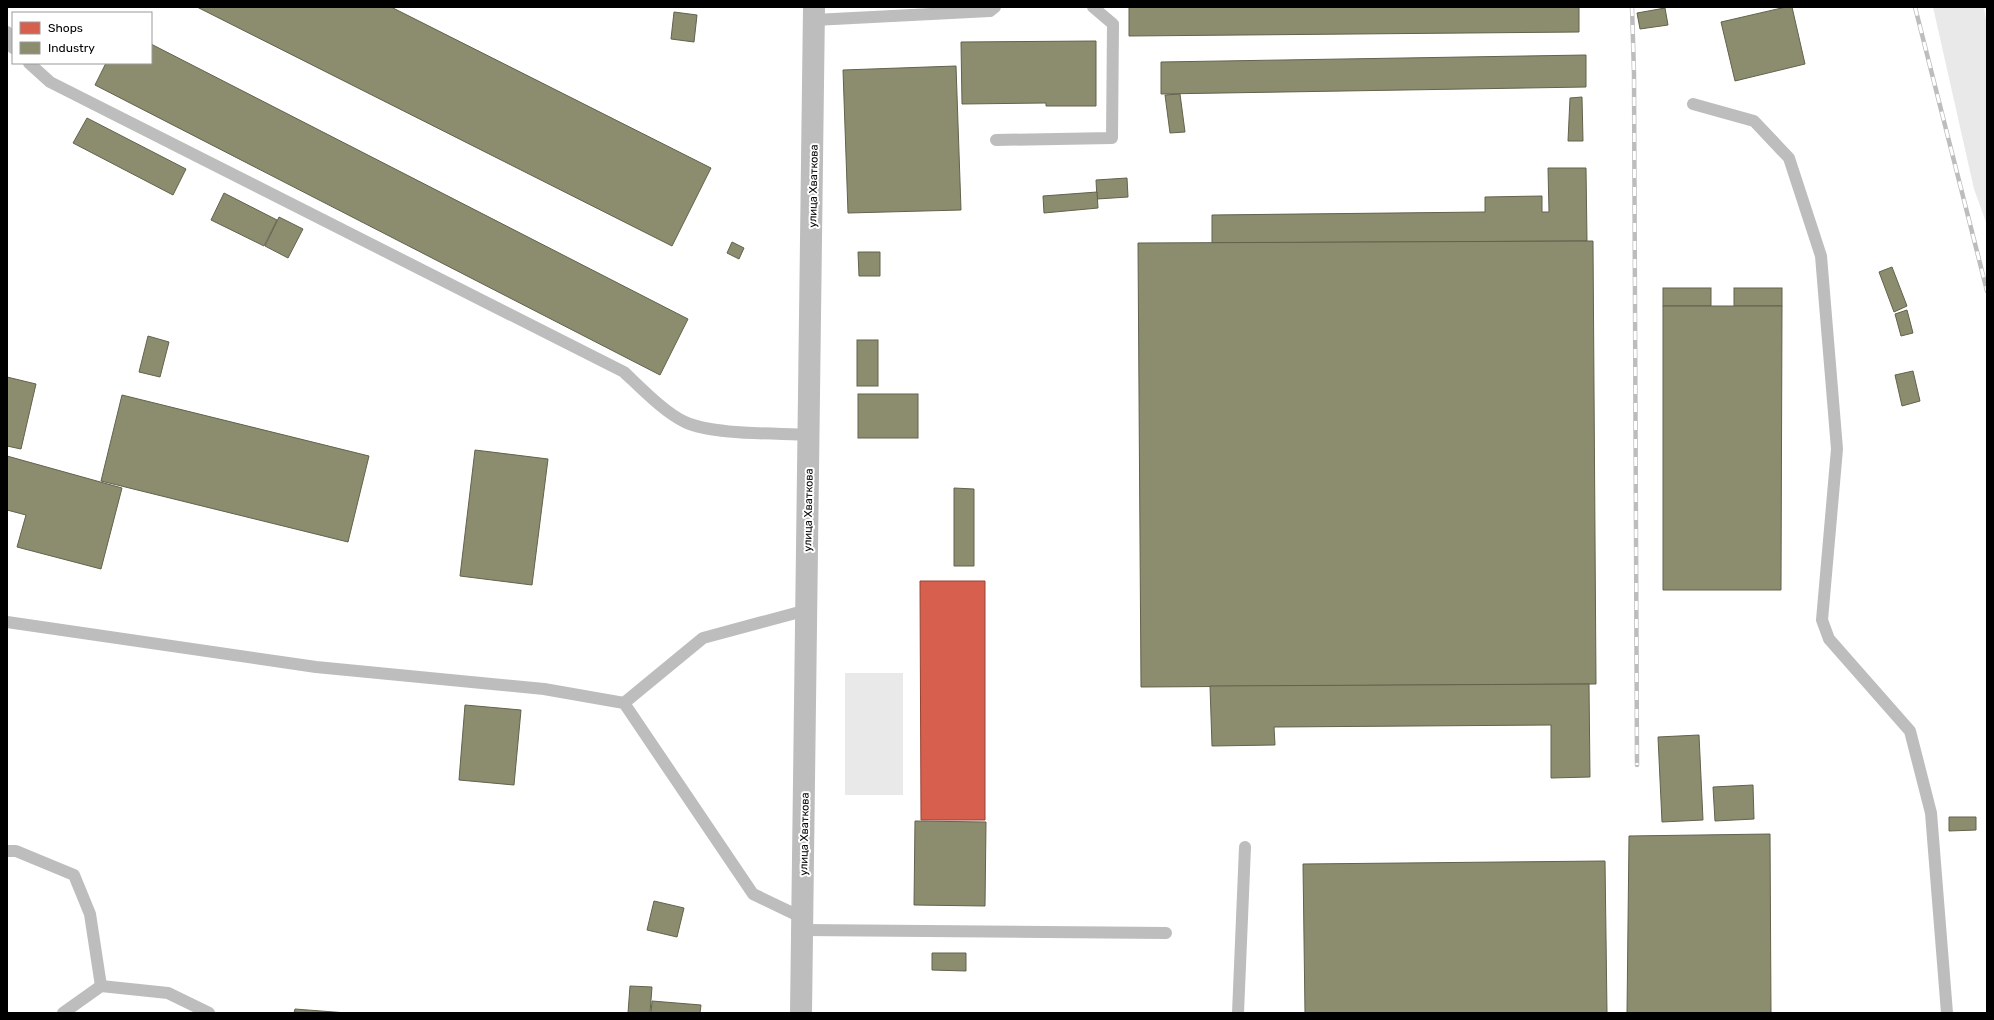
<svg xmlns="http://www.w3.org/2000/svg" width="1994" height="1020" font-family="Rubik,sans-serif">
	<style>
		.green { fill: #e9e9e9 }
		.shops { fill: #d6604d; stroke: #964336 }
		.industry { fill: #8c8c6e; stroke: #62624d }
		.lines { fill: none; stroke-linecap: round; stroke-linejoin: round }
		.service { stroke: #bdbdbd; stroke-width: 12 }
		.tertiary { stroke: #bdbdbd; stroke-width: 22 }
		.rail-casing { stroke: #bdbdbd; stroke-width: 4.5 }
		.rail { stroke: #fff; stroke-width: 3; stroke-dasharray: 9; stroke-linecap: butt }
		.labels { text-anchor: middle; stroke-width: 4; stroke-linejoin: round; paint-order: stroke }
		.street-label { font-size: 11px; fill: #000; stroke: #fff }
	</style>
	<rect width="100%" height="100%" fill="#fff"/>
	<g class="green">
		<path d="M1933,7H1984L1987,27V225L1974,189Z"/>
		<rect x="845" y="673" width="58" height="122"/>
	</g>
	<path class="shops" d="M920,581H985V820H921Z"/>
	<g class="industry">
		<path d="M197,7H391L711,168L672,246Z"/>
		<path d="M1129,7H1579V32L1129,36Z"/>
		<path d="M1786,7H1792L1805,64L1735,81L1721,22Z"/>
		<path d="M1665,8L1668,25L1640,29L1637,13Z"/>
		<path d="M674,12L697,15L694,42L671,39Z"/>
		<path d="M1096,41V106H1046V103L962,104L961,42Z"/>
		<path d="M151,44L688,319L660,375L95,85L106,63H151Z"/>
		<path d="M1586,55V87L1161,94V62Z"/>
		<path d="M956,66L961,210L848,213L843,70Z"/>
		<path d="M1180,94L1185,132L1170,133L1165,95Z"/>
		<path d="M1582,97L1583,141H1568L1570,98Z"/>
		<path d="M87,118L186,169L173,195L73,143Z"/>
		<path d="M1548,168H1586L1587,241L1212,243V215L1485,212V197L1542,196V212H1549Z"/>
		<path d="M1127,178L1128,197L1097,199L1096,180Z"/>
		<path d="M1097,192L1098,208L1044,213L1043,196Z"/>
		<path d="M224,193L277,220L264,246L211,220Z"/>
		<path d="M279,217L303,229L288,258L265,246Z"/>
		<path d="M1593,241L1596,684L1141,687L1138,243Z"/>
		<path d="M732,242L744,248L739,259L727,253Z"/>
		<path d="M858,252H880V276H859Z"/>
		<path d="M1892,267L1907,306L1894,312L1879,272Z"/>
		<rect x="1663" y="288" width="48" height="18"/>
		<rect x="1734" y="288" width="48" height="18"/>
		<path d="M1663,306H1782L1781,590H1663Z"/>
		<path d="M1907,310L1913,333L1901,336L1895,314Z"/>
		<path d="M148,336L169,342L160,377L139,372Z"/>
		<rect x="857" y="340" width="21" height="46"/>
		<path d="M1913,371L1920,401L1902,406L1895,375Z"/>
		<path d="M7,377L36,384L21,449L7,446Z"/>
		<rect x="858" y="394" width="60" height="44"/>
		<path d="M122,395L369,456L348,542L101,481Z"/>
		<path d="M475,450L548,459L532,585L460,576Z"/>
		<path d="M7,456L122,488L101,569L17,547L26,515L7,510Z"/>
		<path d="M954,488L974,489V566H954Z"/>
		<path d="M1589,684L1590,777L1551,778V725L1274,727L1275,745L1212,746L1210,686Z"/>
		<path d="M465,705L521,710L514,785L459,780Z"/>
		<path d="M1699,735L1703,820L1662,822L1658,737Z"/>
		<path d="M1753,785L1754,819L1715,821L1713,787Z"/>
		<path d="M1949,817H1976V830L1949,831Z"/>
		<path d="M915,821L986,822L985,906L914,905Z"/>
		<path d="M1770,834L1771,1013H1627L1629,836Z"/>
		<path d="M1605,861L1607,1013H1305L1303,864Z"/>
		<path d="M654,901L684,908L677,937L647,930Z"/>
		<path d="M932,953H966V971L932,970Z"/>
		<path d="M630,986L652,987L650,1013H628Z"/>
		<path d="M652,1001L701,1005L700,1013H651Z"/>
		<path d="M295,1009L347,1013H294Z"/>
	</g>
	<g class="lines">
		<g class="service">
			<path d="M814,20L990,11L995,7"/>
			<path d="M7,32L9,44L13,48"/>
			<path d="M29,63L50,82L624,372C640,387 665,413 685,422C712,435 777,433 809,435"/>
			<path d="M1693,104L1754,121L1789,158L1821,256L1837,449L1822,620L1829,639L1910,731L1931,813L1947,1013"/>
			<path d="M996,140L1112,138L1113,24L1093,7"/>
			<path d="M7,622L316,667L544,689L624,703L753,894L803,918"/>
			<path d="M624,703L703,638L807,610"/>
			<path d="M7,851H16L74,875L90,914L101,986"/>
			<path d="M802,930L1166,933"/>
			<path d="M63,1013L101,986L168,993L209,1013"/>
			<path d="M1238,1013L1245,847"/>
		</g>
		<path class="tertiary" d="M801,1013L814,7"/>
		<defs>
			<g id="rail">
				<path d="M1632,7L1634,74L1637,765"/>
				<path d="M1915,7L1987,291"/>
			</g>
		</defs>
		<use href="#rail" class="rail-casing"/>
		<use href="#rail" class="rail"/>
	</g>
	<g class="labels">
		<g class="street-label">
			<text transform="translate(813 186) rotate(-89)" y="4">улица Хваткова</text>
			<text transform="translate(808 510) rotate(-89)" y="4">улица Хваткова</text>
			<text transform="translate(804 834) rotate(-89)" y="4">улица Хваткова</text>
		</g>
	</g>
	<rect width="1994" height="1020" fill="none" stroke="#000000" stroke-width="16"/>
	<rect x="12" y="12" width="140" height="52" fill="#ffffff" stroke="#999999"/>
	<rect x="20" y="22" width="20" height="12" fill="#d6604d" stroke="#999999"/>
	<text x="48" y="32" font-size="12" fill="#000000">Shops</text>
	<rect x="20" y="42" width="20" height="12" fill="#8c8c6e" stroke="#999999"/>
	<text x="48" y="52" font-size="12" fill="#000000">Industry</text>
</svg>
